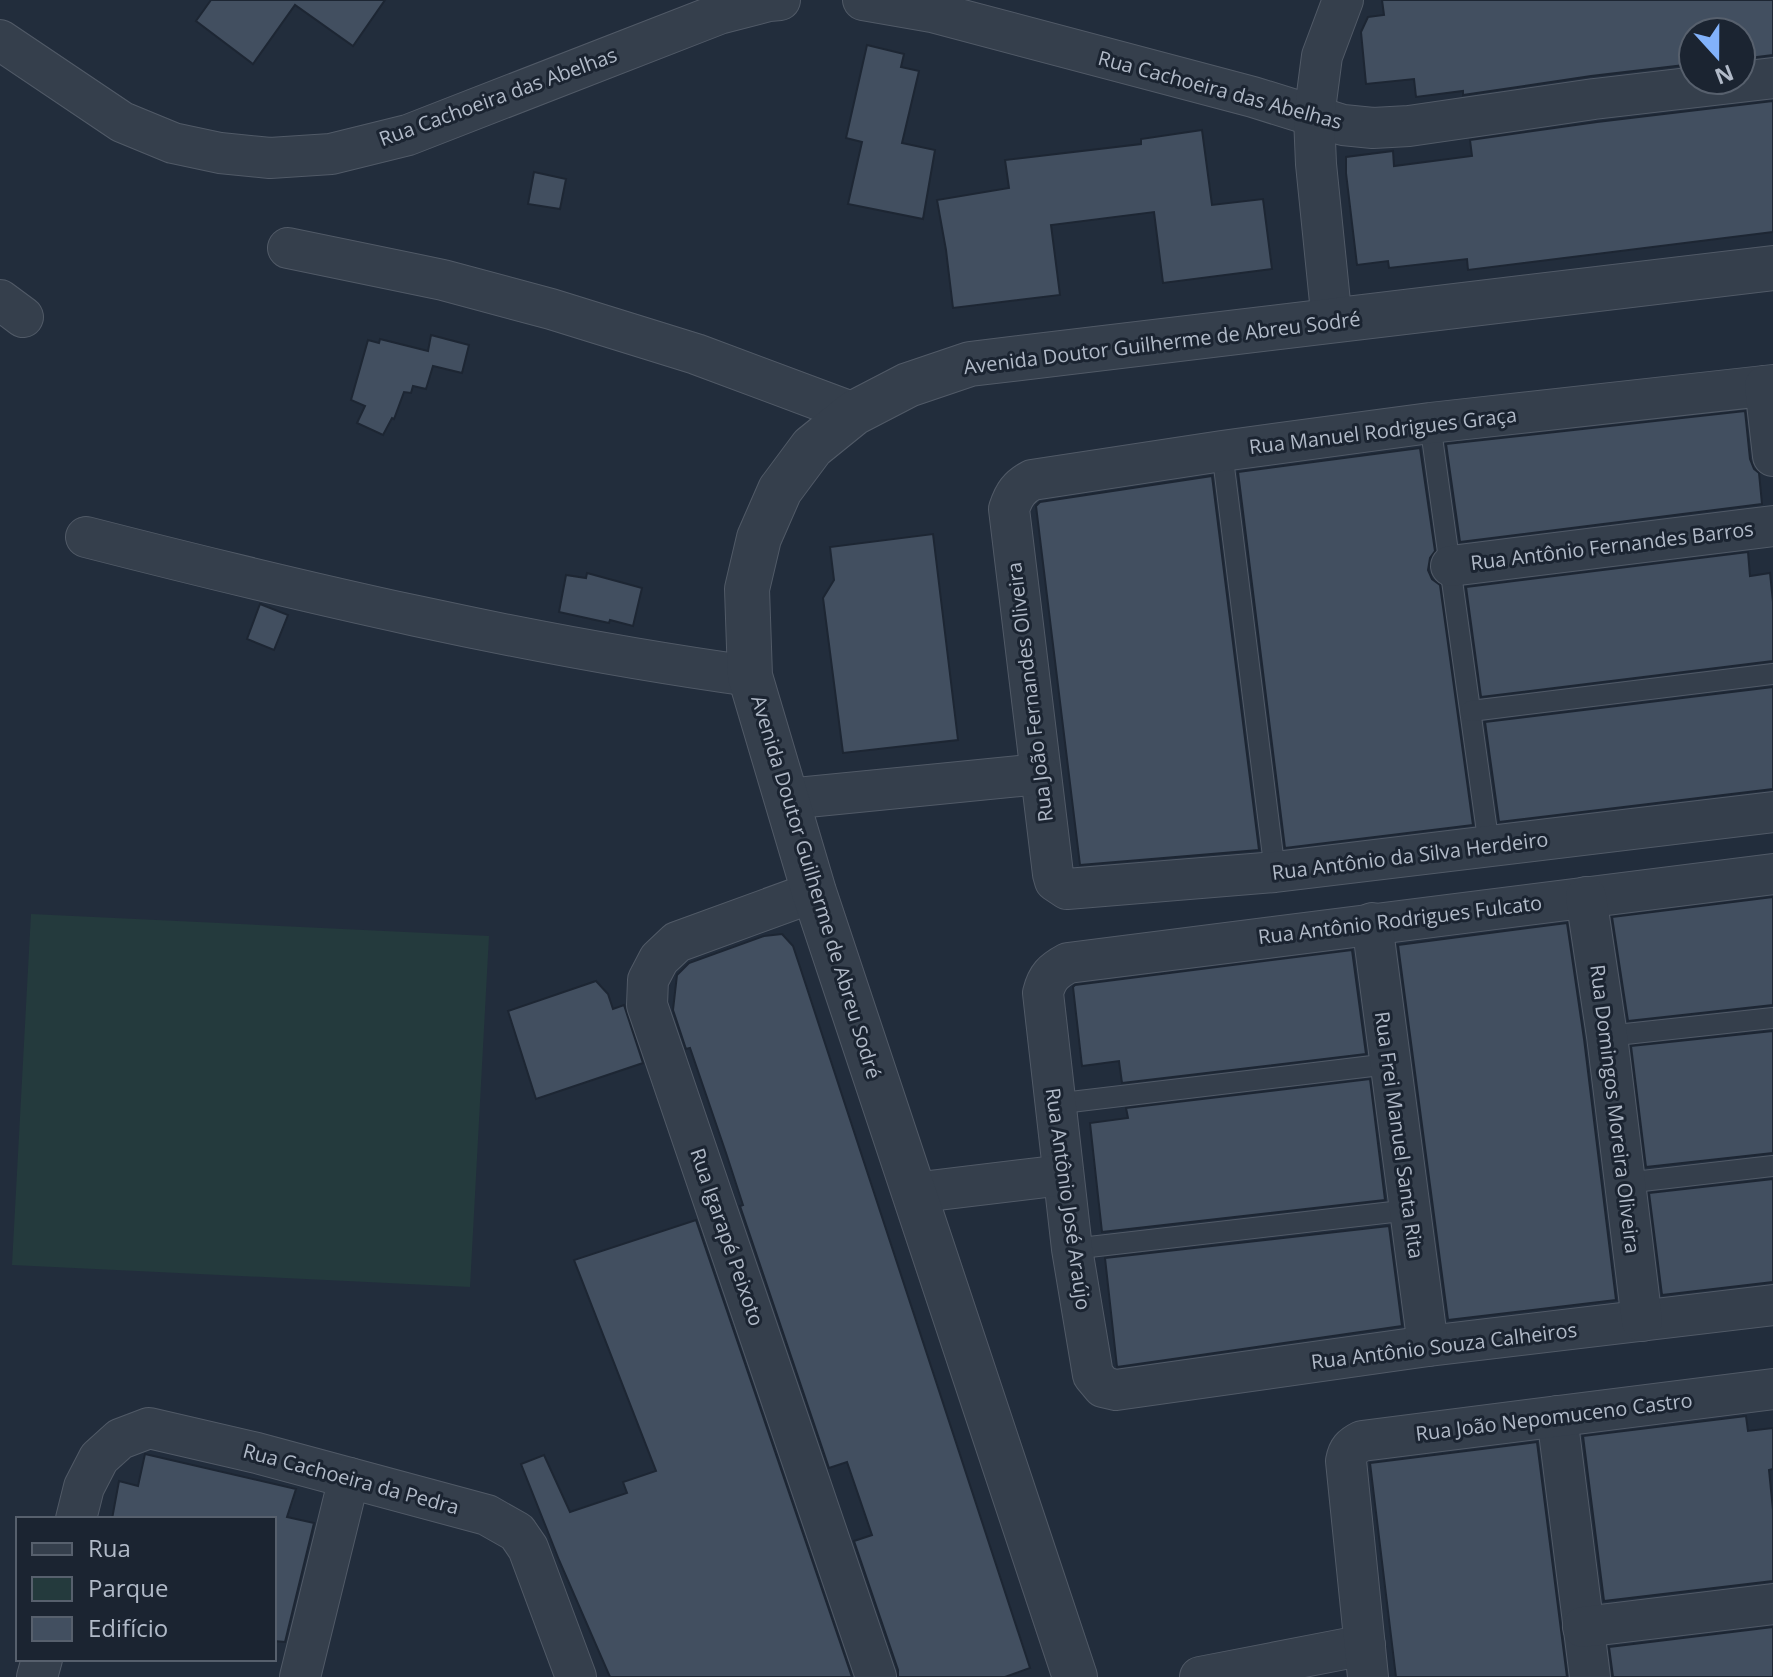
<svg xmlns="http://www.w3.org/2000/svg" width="1773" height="1677" font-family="'Open Sans',sans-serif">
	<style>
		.green { fill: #243a3d }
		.building { fill: #424f60; stroke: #1d2633; stroke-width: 2 }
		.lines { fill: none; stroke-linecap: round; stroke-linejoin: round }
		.service-casing { stroke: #515a67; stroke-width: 22 }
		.minor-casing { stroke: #515a67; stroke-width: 42 }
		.tertiary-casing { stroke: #515a67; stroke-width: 46 }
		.service { stroke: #353f4c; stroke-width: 20 }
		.minor { stroke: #353f4c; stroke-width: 40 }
		.tertiary { stroke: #353f4c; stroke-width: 44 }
		.labels { text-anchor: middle; stroke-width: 6; stroke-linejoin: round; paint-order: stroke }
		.street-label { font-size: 20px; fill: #b1bac8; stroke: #1b2431 }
	</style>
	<rect width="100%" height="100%" fill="#222d3c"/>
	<path class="green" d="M31,914L489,936L470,1287L12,1265Z"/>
	<g class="building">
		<path d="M211,0H385L353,46L295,5L253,64L196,21Z"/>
		<path d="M1382,0H1773V55L1741,59V32H1693V64L1591,76L1463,95V91L1416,97L1414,79L1366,84L1361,32L1368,17L1384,15Z"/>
		<path d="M867,45L904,54L901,67L919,71L902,143L935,150L923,219L848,204L862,142L846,138Z"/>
		<path d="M1773,101V232L1468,270L1467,259L1389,268L1388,261L1357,265L1346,173V157L1393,151L1394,166L1472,156L1470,140L1597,122Z"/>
		<path d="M1202,130L1212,205L1263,199L1272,269L1163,283L1154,212L1051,225L1060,295L953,308L946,250L937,200L1009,188L1005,160L1141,144V139Z"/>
		<path d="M534,172L566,179L560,209L528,204Z"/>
		<path d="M431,335L469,345L462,373L433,366L426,389L413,386L411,393L404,392L394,419L392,418L383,435L357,423L365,406L351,400L368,340L379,343L380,339L428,351Z"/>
		<path d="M1745,411L1750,459L1754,469L1759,473L1762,504L1460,542L1446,444Z"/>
		<path d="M1420,448L1435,551L1430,558L1428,570L1432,579L1440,585L1473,825L1285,848L1238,472Z"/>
		<path d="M1212,476L1259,850L1080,865L1036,506L1040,502Z"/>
		<path d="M933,534L958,740L843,753L823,598L834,580L830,547Z"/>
		<path d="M1748,552L1750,576L1770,573L1773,602V661L1481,697L1466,587Z"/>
		<path d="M587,573L642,588L633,626L610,620L609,623L559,612L566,575L586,578Z"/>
		<path d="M260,604L288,615L274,650L247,639Z"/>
		<path d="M1773,687V789L1499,822L1485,722Z"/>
		<path d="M1773,897V1005L1628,1021L1612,917Z"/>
		<path d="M1567,923L1584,1039L1616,1300L1448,1320L1398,945Z"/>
		<path d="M782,934L793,946L800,967L1030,1668L1005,1677H898V1670L854,1541L872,1535L847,1462L829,1468L740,1206L743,1205L726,1153L690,1048L686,1049L673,1010L677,975L689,963L764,936Z"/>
		<path d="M1352,950L1366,1054L1122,1083L1119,1061L1082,1066L1073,987L1075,985Z"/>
		<path d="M596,981L608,994L613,1009L624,1005L643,1063L536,1099L508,1011Z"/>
		<path d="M1773,1031V1153L1646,1167L1631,1046Z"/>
		<path d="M1370,1079L1385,1200L1102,1232L1090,1123L1128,1118L1126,1108Z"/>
		<path d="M1773,1179V1282L1662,1295L1649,1193Z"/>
		<path d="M696,1220L852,1677H610L559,1560L521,1464L544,1455L570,1512L627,1493L623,1482L656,1471L574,1260Z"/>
		<path d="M1389,1226L1402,1326L1117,1367L1105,1258Z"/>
		<path d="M1746,1416L1748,1431L1773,1428V1469L1769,1470L1773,1510V1581L1604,1601L1583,1436Z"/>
		<path d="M1537,1442L1567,1677H1396L1370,1463Z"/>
		<path d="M145,1454L296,1489L287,1517L314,1523L285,1642L274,1641V1519H112L119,1481L138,1486Z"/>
		<path d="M1773,1627V1677H1613L1609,1647Z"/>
	</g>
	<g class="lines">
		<defs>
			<g id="service">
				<path d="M1430,423L1489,846"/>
				<path d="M1222,451L1275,872"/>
				<path d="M1471,711L1773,674"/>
				<path d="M1607,1036L1773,1018"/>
				<path d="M1054,1104L1389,1064"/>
				<path d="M1625,1183L1773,1166"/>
				<path d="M1072,1249L1410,1210"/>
			</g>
			<g id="minor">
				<path d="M863,0L932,12L1253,97L1343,125L1373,128L1409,126L1594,99L1773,78"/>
				<path d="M0,40L122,122L173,143L220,153L270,158L331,154L408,135L719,14L769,1L780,0"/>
				<path d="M288,248L443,280L551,309L696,354L854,413"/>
				<path d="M0,300L23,317"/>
				<path d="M1332,322L1316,164L1314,117L1322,56L1343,0"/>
				<path d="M1773,385L1430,423L1222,451L1032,480C1019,487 1014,494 1009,509L1053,874L1055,881L1067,889L1275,872L1773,812"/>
				<path d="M1765,386L1773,456"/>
				<path d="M86,537C305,593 526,645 750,676"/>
				<path d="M1451,566L1773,526"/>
				<path d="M787,799L1040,774"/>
				<path d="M1773,874L1068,963C1053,971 1047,977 1043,993L1072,1249L1093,1375L1103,1387L1116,1390L1428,1346L1773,1305"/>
				<path d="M814,892L677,942L659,959L648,980L647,1005L876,1677"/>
				<path d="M1586,897L1607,1036L1642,1321"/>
				<path d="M1372,923L1428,1346"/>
				<path d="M913,1193L1063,1175"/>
				<path d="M1557,1416L1590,1677"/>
				<path d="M76,1519L84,1487L99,1458L120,1439L149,1428L257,1453L487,1515L517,1532L528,1548L576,1677"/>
				<path d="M1583,1627L1773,1604"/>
				<path d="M37,1677L42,1659"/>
				<path d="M300,1677L349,1478"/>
				<path d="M1200,1677L1365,1645"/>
				<path d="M1368,1677L1346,1461C1348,1450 1352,1446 1362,1441L1773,1389"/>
			</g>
			<path id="tertiary" d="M1075,1677L814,892L750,676L747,589L759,538L780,490L812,447L854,413L908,385L970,364L1773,268"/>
		</defs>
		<use href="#service" class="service-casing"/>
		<use href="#minor" class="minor-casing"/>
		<use href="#tertiary" class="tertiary-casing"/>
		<use href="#service" class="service"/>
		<use href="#minor" class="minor"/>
		<use href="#tertiary" class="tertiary"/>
	</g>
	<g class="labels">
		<g class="street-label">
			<text transform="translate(1220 90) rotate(15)" y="7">Rua Cachoeira das Abelhas</text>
			<text transform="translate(498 97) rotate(-20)" y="7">Rua Cachoeira das Abelhas</text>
			<text transform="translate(1162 343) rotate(-7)" y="7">Avenida Doutor Guilherme de Abreu Sodré</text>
			<text transform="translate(1383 431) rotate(-7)" y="7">Rua Manuel Rodrigues Graça</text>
			<text transform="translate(1612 546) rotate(-7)" y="7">Rua Antônio Fernandes Barros</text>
			<text transform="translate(1030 692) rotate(-97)" y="7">Rua João Fernandes Oliveira</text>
			<text transform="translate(1410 856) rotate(-7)" y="7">Rua Antônio da Silva Herdeiro</text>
			<text transform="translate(816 887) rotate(73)" y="7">Avenida Doutor Guilherme de Abreu Sodré</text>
			<text transform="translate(1400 920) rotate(-7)" y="7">Rua Antônio Rodrigues Fulcato</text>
			<text transform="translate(1615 1109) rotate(83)" y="7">Rua Domingos Moreira Oliveira</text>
			<text transform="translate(1399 1135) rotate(82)" y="7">Rua Frei Manuel Santa Rita</text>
			<text transform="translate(1068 1199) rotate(82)" y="7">Rua Antônio José Araújo</text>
			<text transform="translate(727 1237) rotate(71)" y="7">Rua Igarapé Peixoto</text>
			<text transform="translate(1444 1346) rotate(-7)" y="7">Rua Antônio Souza Calheiros</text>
			<text transform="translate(1554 1417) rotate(-7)" y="7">Rua João Nepomuceno Castro</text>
			<text transform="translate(351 1479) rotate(15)" y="7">Rua Cachoeira da Pedra</text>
		</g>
	</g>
	<rect x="16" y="1517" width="260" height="144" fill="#1b2431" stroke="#57606d" stroke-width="2"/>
	<rect x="32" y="1543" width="40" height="12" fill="#353f4c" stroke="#57606d" stroke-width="2"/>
	<text x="88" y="1557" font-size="24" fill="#b1bac8">Rua</text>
	<rect x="32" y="1577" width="40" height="24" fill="#243a3d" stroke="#57606d" stroke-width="2"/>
	<text x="88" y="1597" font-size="24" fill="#b1bac8">Parque</text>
	<rect x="32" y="1617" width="40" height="24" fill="#424f60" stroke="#57606d" stroke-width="2"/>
	<text x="88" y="1637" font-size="24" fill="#b1bac8">Edifício</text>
	<g transform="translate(1717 56) rotate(159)"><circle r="38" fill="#1b2431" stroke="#57606d" stroke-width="2"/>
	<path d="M0-6L14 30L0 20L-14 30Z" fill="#82b2fb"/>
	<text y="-12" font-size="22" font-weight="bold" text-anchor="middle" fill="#b1bac8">N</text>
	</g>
</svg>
